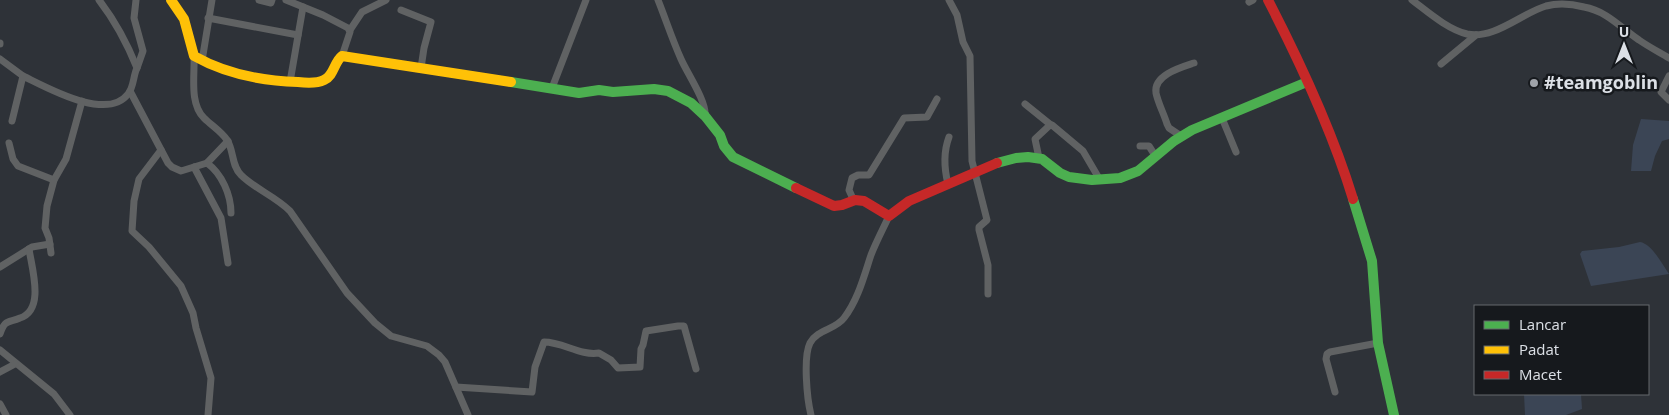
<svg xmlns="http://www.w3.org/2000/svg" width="1669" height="415" font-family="'Open Sans',sans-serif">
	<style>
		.green { fill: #3b4555 }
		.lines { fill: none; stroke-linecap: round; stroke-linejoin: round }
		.street { stroke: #606263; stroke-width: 7 }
		.fast { stroke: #4caf50; stroke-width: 10 }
		.slow { stroke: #ffc107; stroke-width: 10 }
		.jam { stroke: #c62828; stroke-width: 10 }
		.poi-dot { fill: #9fa3a9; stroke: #16191d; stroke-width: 2 }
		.labels { text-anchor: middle; stroke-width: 5; stroke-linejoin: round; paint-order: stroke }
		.poi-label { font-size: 18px; font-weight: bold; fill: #dce0e6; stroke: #16191d; text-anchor: start }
	</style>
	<rect width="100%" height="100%" fill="#2e3238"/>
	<g class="green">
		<path d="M1641,119L1669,121V139L1662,141L1655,156L1651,171H1631L1633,145Z"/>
		<path d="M1640,242C1652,244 1662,264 1669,274L1591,286L1580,254L1582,251L1619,247Z"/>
		<path d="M1524,394H1581L1582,409L1566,415H1525Z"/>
	</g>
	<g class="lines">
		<g class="street">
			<path d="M136,0L134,18L143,51L137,68"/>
			<path d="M259,0L271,3L272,0"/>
			<path d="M286,0L323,15L348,28L350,32L342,56"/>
			<path d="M658,0C666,20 672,39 681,59C687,73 707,102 705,116"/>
			<path d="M949,0L957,15L963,42L970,56L972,161L987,220L979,227V230L988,265V294"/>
			<path d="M1412,0C1428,12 1447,29 1467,34C1494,40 1522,13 1546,6C1558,3 1572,4 1584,7C1607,11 1621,28 1639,40C1649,47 1659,52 1669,58"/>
			<path d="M1249,2L1253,0"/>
			<path d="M401,10L431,22L424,48L421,68"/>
			<path d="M208,18L298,35"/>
			<path d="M350,30L362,12L386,0"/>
			<path d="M0,44V43"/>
			<path d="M194,56C195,75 189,103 204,118C212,126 221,131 227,140C234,150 231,165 241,175C255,189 275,196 290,211L347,293L375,323L391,336L427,346L439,355L445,362L468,415"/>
			<path d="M0,59L23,76"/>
			<path d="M202,61L212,0"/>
			<path d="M1441,64L1476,35"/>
			<path d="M1669,76L1661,92L1669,100"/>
			<path d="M290,82L303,7"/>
			<path d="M552,88L586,0"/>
			<path d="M130,91L168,163L172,167L181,171L207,163L228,141"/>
			<path d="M1025,104L1051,125"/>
			<path d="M1222,118L1236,152"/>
			<path d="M12,121L23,76C46,87 107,122 128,94C134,87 133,76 137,68C127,43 116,22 99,0"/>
			<path d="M1181,136L1169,128L1167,124C1164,114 1158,103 1156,93C1153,75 1182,67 1194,63"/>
			<path d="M9,143L13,159L18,166L54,180"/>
			<path d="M1140,146H1149L1156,157"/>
			<path d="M161,150L139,179L134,201L132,231L149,247L181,286L193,313L196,328L211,378L208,415"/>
			<path d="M1039,158L1035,139L1050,125H1052L1083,151L1100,180"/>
			<path d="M207,163C222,174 231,195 231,213"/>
			<path d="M194,167L221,218L228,263"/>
			<path d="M948,184C944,168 943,153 949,137"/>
			<path d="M854,201L849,190L852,178L858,175H869L904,118L927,117L937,99"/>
			<path d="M51,253L49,238L45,228L47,206L54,180L66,159L82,101"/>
			<path d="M0,267L32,247L50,244"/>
			<path d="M0,334C5,319 8,323 20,318C45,310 32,269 29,249"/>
			<path d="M0,350L54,394L70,415"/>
			<path d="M0,372L15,364"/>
			<path d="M456,387L532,392L535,367L544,342C563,342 580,356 599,353L611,360L618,368L640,367L641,349L643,345L646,331L678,326H684L696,369"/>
			<path d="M1335,392L1326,359L1327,354L1330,352L1378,343"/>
			<path d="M0,404L6,415"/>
			<path d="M811,415C807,399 803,357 810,343C818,329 835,330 844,318C858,300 864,276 871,255C876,242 883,229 889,216"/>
		</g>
		<g class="fast">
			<path d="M511,82L579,93L599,90L613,92L654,89L668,91L691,103L705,116L720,135L724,146L733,157L796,188"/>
			<path d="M997,163L1016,158L1028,157L1042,159L1060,173L1069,177L1092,180L1120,178L1138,171L1174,141L1192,130L1307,82"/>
			<path d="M1353,199L1372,261L1378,343L1394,415"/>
		</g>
		<path class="slow" d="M171,0L184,19L194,56C226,74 261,81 298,82C306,83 316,84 324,80C334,76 334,62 342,56L511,82"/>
		<g class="jam">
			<path d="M1268,0C1301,64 1332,130 1353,199"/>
			<path d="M796,188L834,206L842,205L855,200L864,201L889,216L909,201L997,163"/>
		</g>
	</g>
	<circle class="poi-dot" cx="1534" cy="83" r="5"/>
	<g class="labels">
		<g class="poi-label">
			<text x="1544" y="89">#teamgoblin</text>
		</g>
	</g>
	<rect x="1474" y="305" width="175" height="90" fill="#16191d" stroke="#65696d"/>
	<rect x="1484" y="321" width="25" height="8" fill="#4caf50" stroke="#65696d"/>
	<text x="1519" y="330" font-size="15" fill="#dce0e6">Lancar</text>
	<rect x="1484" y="346" width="25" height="8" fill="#ffc107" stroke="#65696d"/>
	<text x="1519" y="355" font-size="15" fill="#dce0e6">Padat</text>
	<rect x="1484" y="371" width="25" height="8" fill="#c62828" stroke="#65696d"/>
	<text x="1519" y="380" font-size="15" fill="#dce0e6">Macet</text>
	<g transform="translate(1624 45)" stroke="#16191d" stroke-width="4" paint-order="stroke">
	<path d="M0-4L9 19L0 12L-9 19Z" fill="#dce0e6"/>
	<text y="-8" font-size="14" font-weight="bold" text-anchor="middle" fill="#dce0e6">U</text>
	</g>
</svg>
